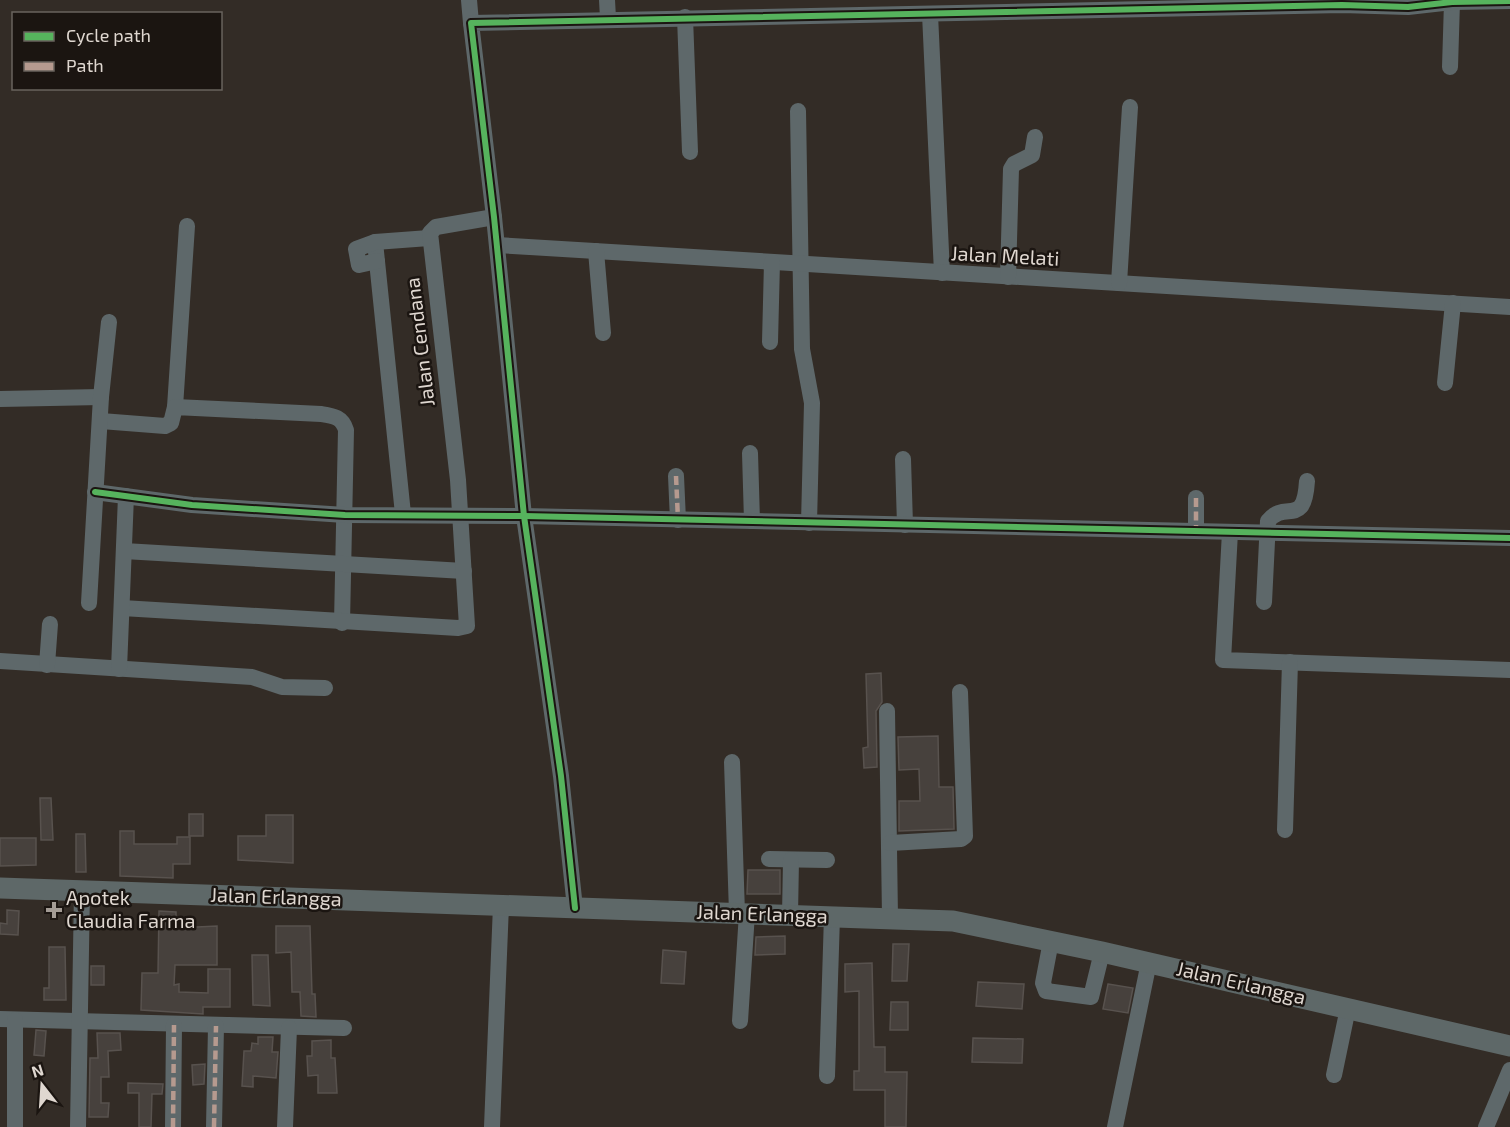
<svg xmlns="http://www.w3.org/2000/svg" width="1510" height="1127" font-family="'Exo 2',sans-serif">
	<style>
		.building { fill: #47413d; stroke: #58524e; stroke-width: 1.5 }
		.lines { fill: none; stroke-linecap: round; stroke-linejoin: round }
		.minor { stroke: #5e686a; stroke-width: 16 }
		.major { stroke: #5e6868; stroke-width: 21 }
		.quiet { stroke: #b69a8f; stroke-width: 4.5; stroke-dasharray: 9 4.5; stroke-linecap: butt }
		.cycleway-casing { stroke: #1b1511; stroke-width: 10 }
		.cycleway { stroke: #56b35d; stroke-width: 6 }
		.poi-dot { fill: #a39b94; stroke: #1b1511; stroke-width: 2 }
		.labels { text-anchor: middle; stroke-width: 5; stroke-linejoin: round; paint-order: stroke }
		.street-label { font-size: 20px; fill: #dfd7d0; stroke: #1b1511 }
		.poi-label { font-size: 20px; fill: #dfd7d0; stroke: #1b1511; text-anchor: start }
	</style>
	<rect width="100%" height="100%" fill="#332c26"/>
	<g class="building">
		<path d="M881,673L882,702L876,711L877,767L864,768L863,748L868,747L866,674Z"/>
		<path d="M938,736L939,787H953L954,829L899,831V801H920L919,769L899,770L898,737Z"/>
		<path d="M40,798H51L53,840H41Z"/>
		<rect x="189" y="814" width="14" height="22"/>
		<path d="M266,815H293V863L238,860V836H266Z"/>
		<path d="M120,831H134V844H177V837H190V864H173V878L120,876Z"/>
		<path d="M76,834H85L86,872H76Z"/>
		<path d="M0,838H36V865L0,866Z"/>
		<path d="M748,870H780V894H747Z"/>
		<path d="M7,910L19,911L18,935L0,934V923L7,924Z"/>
		<path d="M159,911L176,912V928L217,926V965H175L174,985L179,984V992L208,993V969H230V1007H203V1014L141,1010L142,973H158Z"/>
		<path d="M276,926H310L312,994H315L316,1017L301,1016L300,992H292L291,952L276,953Z"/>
		<path d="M785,936V954L755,955L756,937Z"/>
		<path d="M893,944H909L907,981H892Z"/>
		<path d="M49,947H65L66,1000H44V988H49Z"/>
		<path d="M663,950L686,952L684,984L661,983Z"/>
		<path d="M252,955H268L270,1006L253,1005Z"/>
		<path d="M872,963L874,1047H885V1072H907L906,1127H885V1090H854V1071H859V991L845,992V964Z"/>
		<rect x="91" y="966" width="13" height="19"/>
		<path d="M978,982L1024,984L1022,1009L976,1006Z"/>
		<path d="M1108,984L1133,988L1128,1013L1103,1009Z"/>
		<path d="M891,1002H908V1030H890Z"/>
		<path d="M36,1030L46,1031L44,1056L34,1055Z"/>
		<path d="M97,1033H120L121,1050L108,1051L109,1077H101V1103H109L108,1117H89L90,1058H98Z"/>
		<path d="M258,1037H273L272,1052H278L276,1078L253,1076V1087L242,1086L244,1051H251L252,1043L258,1044Z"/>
		<path d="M973,1038L1023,1039L1022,1063L972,1062Z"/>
		<path d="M331,1040V1058H335L337,1093H318V1075L308,1076L307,1056H312V1041Z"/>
		<path d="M205,1064L204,1084L193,1085L192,1065Z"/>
		<path d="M128,1083L163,1084L162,1094H152L151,1127H139V1093H128Z"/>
	</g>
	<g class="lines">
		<g class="minor">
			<path d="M469,0L471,23"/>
			<path d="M607,0L608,18"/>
			<path d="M930,14L942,273"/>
			<path d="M685,17L690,152"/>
			<path d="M1450,67L1452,2"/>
			<path d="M798,111L802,349L812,403L809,523"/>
			<path d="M375,242L403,514"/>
			<path d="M497,245L1510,307"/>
			<path d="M596,251L603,333"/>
			<path d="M377,261L359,265L356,249L375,242L429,238"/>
			<path d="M1008,277L1011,169L1014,164L1032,155L1035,137"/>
			<path d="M1119,283L1130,107"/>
			<path d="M770,342L772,262"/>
			<path d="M1445,383L1453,303"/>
			<path d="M0,399L101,397"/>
			<path d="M175,407L187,226"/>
			<path d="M101,421L165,426L171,423L175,407L321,414C334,416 342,417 346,430L342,623"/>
			<path d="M750,453L752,521"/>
			<path d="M903,459L905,525"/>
			<path d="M676,476L678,520"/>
			<path d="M95,492L192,505L345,515L524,516L1510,538"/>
			<path d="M1196,498V531"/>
			<path d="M1230,532L1223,660L1510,670"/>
			<path d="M124,551L464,571"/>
			<path d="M1264,602L1268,521C1286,499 1304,529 1307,481"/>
			<path d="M89,603L101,397L109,322"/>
			<path d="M122,608L458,628L467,626L458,480L430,233L436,227L494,217"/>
			<path d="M0,661L252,677L282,687L325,688"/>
			<path d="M47,665L50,624"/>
			<path d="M119,669L126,496"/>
			<path d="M887,711L890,917"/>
			<path d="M732,762L737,913"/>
			<path d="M1285,830L1290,662"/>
			<path d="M890,843L961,839L965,836L960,692"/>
			<path d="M769,859L827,860"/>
			<path d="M575,908L561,776L524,516L494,217L471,23L1342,5L1408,7L1452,2L1510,1"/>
			<path d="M790,915L791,860"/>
			<path d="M1051,941L1043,983L1046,991L1091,997L1102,952"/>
			<path d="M0,1019L344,1028"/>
			<path d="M15,1020V1127"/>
			<path d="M740,1021L747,913"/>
			<path d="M1334,1075L1348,1008"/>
			<path d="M827,1076L832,916"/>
			<path d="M78,1127L82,891"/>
			<path d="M173,1127L174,1025"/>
			<path d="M214,1127L216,1026"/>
			<path d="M285,1127L289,1028"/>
			<path d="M492,1127L501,905"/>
			<path d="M1115,1127L1149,962"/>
			<path d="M1486,1127L1510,1070"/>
		</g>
		<path class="major" d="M0,888L953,921L1102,952L1510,1046"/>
		<g class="quiet">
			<path d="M676,476L678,520"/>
			<path d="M1196,498V531"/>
			<path d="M173,1127L174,1025"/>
			<path d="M214,1127L216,1026"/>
		</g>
		<defs>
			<g id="cycleway">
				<path d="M95,492L192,505L345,515L524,516L1510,538"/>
				<path d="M575,908L561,776L524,516L494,217L471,23L1342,5L1408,7L1452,2L1510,1"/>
			</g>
		</defs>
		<use href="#cycleway" class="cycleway-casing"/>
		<use href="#cycleway" class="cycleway"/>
	</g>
	<path class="poi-dot" d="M51 901h6v6h6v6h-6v6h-6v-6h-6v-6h6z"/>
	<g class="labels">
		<g class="street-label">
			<text transform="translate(1005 256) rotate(3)" y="7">Jalan Melati</text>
			<text transform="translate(420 342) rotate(-97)" y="7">Jalan Cendana</text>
			<text transform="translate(276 897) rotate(2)" y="7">Jalan Erlangga</text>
			<text transform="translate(762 914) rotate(2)" y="7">Jalan Erlangga</text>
			<text transform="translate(1241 983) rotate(13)" y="7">Jalan Erlangga</text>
		</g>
		<g class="poi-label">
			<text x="66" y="905">Apotek<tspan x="66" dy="23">Claudia Farma</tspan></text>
		</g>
	</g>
	<rect x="12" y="12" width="210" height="78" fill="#1b1511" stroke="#69635d" stroke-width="1.5"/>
	<rect x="24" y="32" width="30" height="9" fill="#56b35d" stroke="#69635d" stroke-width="1.5"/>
	<text x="66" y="42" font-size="18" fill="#dfd7d0">Cycle path</text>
	<rect x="24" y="62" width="30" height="9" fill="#b69a8f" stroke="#69635d" stroke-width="1.5"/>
	<text x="66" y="72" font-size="18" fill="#dfd7d0">Path</text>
	<g transform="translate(42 1085) rotate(343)" stroke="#1b1511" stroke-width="4.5" paint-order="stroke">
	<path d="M0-4.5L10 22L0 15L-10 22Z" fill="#dfd7d0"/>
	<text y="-9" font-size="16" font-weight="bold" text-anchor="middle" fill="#dfd7d0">N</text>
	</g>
</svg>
